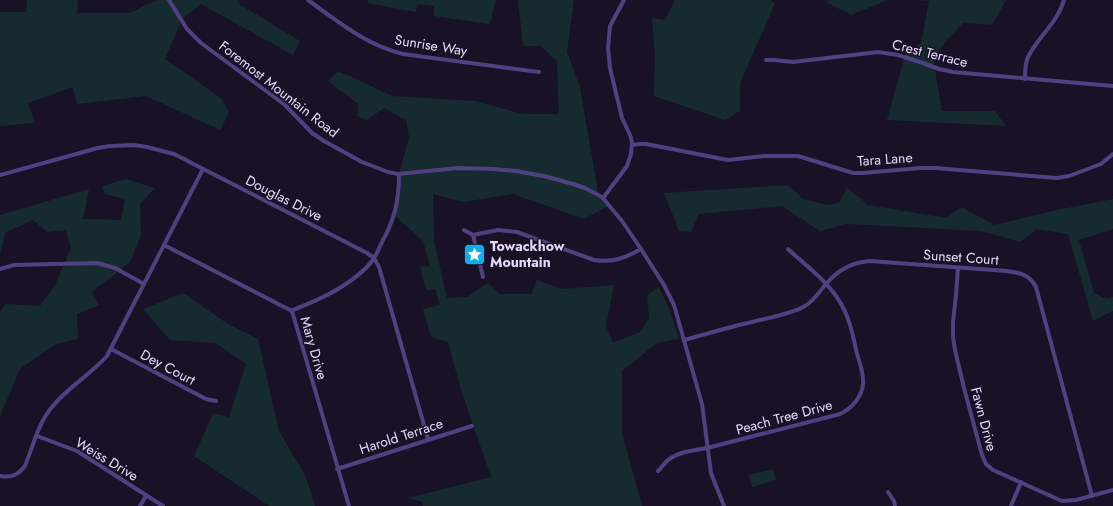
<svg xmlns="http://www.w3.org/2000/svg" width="1113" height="506" font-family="Jost,sans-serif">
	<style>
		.green { fill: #152b30 }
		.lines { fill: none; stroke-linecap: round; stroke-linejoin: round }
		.street { stroke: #504082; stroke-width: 4 }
		.labels { text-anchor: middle; stroke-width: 3; stroke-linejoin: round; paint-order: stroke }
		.street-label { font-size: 14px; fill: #e5d9fc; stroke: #191126 }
		.poi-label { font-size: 14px; font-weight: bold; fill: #e5d9fc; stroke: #191126; text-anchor: start }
	</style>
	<rect width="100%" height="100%" fill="#191126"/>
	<g class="green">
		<path d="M27,0H78L77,13H129L157,0H237L239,4L300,41L293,55L201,4L182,19L165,59L222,99L229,113L220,130L146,96L77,104L73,87L28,103L35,123L0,126V12H26Z"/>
		<path d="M368,0H496L490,24L434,16V6L417,4L416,12L367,3Z"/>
		<path d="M518,0H574L567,52L580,87L598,192L610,205L584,219L513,194L463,202L433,194L434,241L447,298L467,297L488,283L499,294H531L537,280L562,289L614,285L606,326L613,343L640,332L649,318L647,295L659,287L670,311L679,339L657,343L622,371V433L642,506H423V502L408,498L491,477L461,390L448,342L431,337L423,309L440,305L435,289L426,290L420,267L430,266L423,241L393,214L399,173L409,138L406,120L384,108L367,120L357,116L358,104L328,81L338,72L350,76L392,96L476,101L522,114H559L557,61L541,46H523Z"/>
		<path d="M675,0H771L775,4L740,83V111L725,120L654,96L655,54L652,18L665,20Z"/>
		<path d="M830,0H888L851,15L826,2Z"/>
		<path d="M915,0H1006L992,25L963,23L940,48L934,64L942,111H995L1006,126L887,120L905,55L921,43L929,1Z"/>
		<path d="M126,179L155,188L140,204L141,236L130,262L92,292L99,305L77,314L78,339L56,344L20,369L0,416V312L6,304L40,306L55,285L71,248L66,230L47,232L33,220L5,233L0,256V215L89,189L83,219L121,220L125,199L105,194L102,186Z"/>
		<path d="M788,185L803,199L827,205L839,203L847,187L868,205L946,218L962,207L994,225L1057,210L1113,199V229L1079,240L1094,293L1107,299L1113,297V311L1093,321L1068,234L1037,229L1020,242L981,231L846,224L820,231L782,206L699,214L691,232L679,231L664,193Z"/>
		<path d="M183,293L228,324L258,339L279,431L306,477L315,506H269L194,456L213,413L229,417L246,364L216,343L170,340L143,309Z"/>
		<path d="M773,469L776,480L752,487L749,475Z"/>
	</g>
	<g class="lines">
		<g class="street">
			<path d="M169,0L187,29L201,43L285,105L312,133L324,141L362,162L388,172L398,174L458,168L493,169L516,171L544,176L573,184L585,188L602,197L622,221L641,249L664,285L674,305L702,404L711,473L724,506"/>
			<path d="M308,0C339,22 366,45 403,54L539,72"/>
			<path d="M766,60H774L793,62L878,52L898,55L920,62L939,69L953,72L1113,86"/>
			<path d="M1025,79C1025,72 1025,63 1028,57C1038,37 1058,22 1064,0"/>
			<path d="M632,145L639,144H646L677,150L728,160L764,156H798L853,173H863L920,168H935L1057,178L1069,176L1101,164L1113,154"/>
			<path d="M0,175L98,148L110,146L134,145L147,147L174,154L367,253L374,258L379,267L428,439"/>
			<path d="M603,198L627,166L631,154L632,142L630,135L622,118L610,68L608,48L610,26L624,0"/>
			<path d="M464,230L473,235L498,230L517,232L594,260C612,263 625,258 641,249"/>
			<path d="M473,235L483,277"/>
			<path d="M164,245L292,311L349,506"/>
			<path d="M958,268L956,295L953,322V337L955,350L964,388L982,455L986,464L993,470L1062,501L1076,500L1113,490"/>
			<path d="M0,269L14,265L97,263L115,268L144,284"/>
			<path d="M291,311C307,304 324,298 338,289C348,283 359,275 367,267C373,261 377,254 380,246C394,221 399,203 399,174"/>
			<path d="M684,340C707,334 729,327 752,322C767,318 792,314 805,306C814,301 819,292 826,284C838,270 852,262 870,261L1007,271C1020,273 1029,274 1036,287L1092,496"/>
			<path d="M111,349L206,399L216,401"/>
			<path d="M37,436L77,451L163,506"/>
			<path d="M337,469L472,426"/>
			<path d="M658,471C661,468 664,464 667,461C677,452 694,450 707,448L840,414C851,409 862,397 863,384C864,374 860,363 857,354C853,335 849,315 838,299C826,280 805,265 788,249"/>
			<path d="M0,476C11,478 18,475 25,466C33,447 38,423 52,407C68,387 90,375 107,356L203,169"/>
			<path d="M888,492L894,501L895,506"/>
			<path d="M140,506L146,496"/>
			<path d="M1011,506L1021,482"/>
		</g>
	</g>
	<defs>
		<symbol id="sight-square" viewBox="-11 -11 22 22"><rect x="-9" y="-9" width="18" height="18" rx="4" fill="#13abef" stroke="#191126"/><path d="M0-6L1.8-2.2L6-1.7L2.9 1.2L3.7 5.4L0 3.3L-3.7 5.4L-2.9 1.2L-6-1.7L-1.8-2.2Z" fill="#fff"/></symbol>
	</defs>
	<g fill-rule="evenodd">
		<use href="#sight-square" x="462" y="242" width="25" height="25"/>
	</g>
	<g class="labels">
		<g class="street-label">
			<text transform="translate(431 45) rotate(9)" y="5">Sunrise Way</text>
			<text transform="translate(930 53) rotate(14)" y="5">Crest Terrace</text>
			<text transform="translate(279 89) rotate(38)" y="5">Foremost Mountain Road</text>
			<text transform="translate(885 159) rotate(-4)" y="5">Tara Lane</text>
			<text transform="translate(284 198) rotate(27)" y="5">Douglas Drive</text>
			<text transform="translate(961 257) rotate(4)" y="5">Sunset Court</text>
			<text transform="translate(314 348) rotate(74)" y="5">Mary Drive</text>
			<text transform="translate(168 367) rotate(28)" y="5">Dey Court</text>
			<text transform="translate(784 417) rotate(-15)" y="5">Peach Tree Drive</text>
			<text transform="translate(984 419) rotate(75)" y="5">Fawn Drive</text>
			<text transform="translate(401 436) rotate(-18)" y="5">Harold Terrace</text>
			<text transform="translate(107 459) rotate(31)" y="5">Weiss Drive</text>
		</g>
		<g class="poi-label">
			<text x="490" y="251">Towackhow<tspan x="490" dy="16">Mountain</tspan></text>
		</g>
	</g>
</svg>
